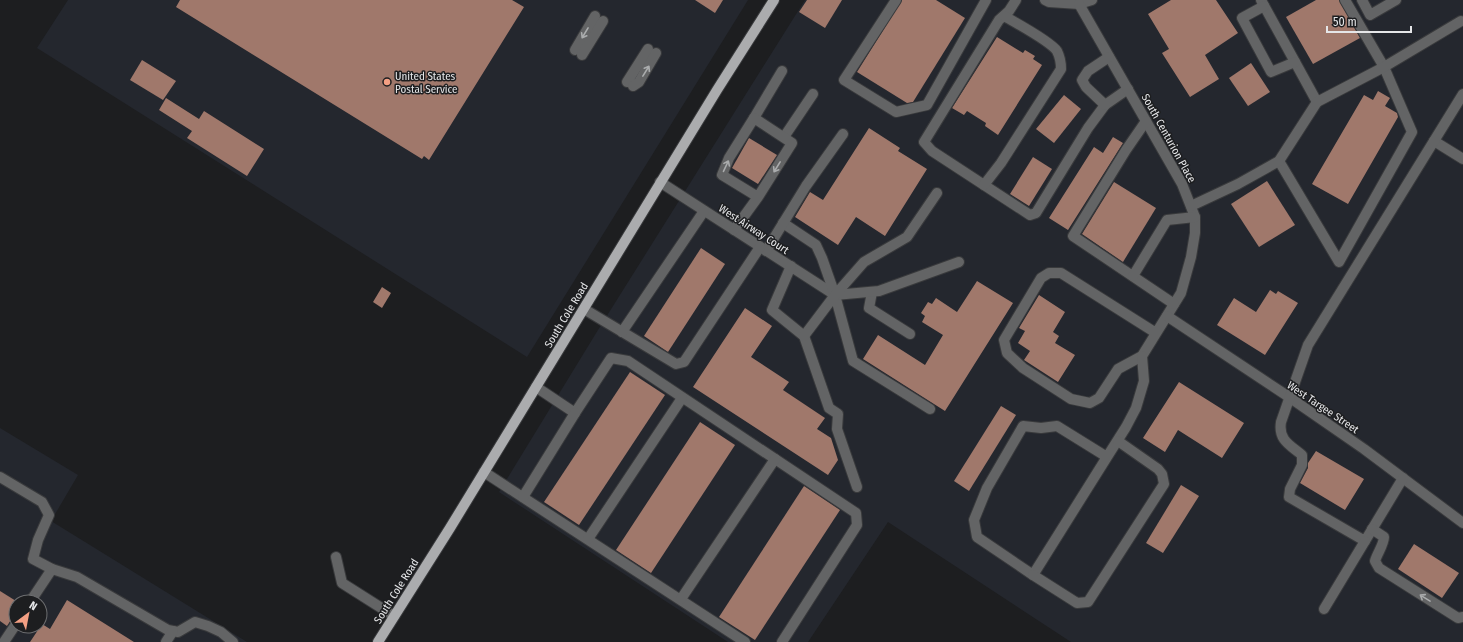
<svg xmlns="http://www.w3.org/2000/svg" width="1463" height="642" font-family="'Fira Sans Condensed',sans-serif">
	<style>
		.built { fill: #24272e; fill-rule: evenodd }
		.building { fill: #a0786b }
		.lines { fill: none; stroke-linecap: round; stroke-linejoin: round }
		.minor-casing { stroke: #393a3c; stroke-width: 12 }
		.major-casing { stroke: #393a3c; stroke-width: 12 }
		.minor { stroke: #636465; stroke-width: 10 }
		.major { stroke: #abacae; stroke-width: 10 }
		.oneway { stroke: #aaacad }
		.poi-dot { fill: #f39f83; stroke: #1d1e20; stroke-width: 1.5 }
		.labels { text-anchor: middle; stroke-width: 3; stroke-linejoin: round; paint-order: stroke }
		.poi-label { font-size: 11px; fill: #e5e6e8; stroke: #1d1e20; text-anchor: start }
		.street-label { font-size: 11px; fill: #e5e6e8; stroke: #1d1e20 }
	</style>
	<rect width="100%" height="100%" fill="#1d1e20"/>
	<g class="built">
		<path d="M68,0H748L527,357L37,48Z"/>
		<path d="M805,0H1463V642H1071L888,522L808,642H728L499,492L598,330Z"/>
		<path d="M0,428L78,475L51,521L247,642H0ZM16,602H40V626H16Z"/>
	</g>
	<g class="building">
		<path d="M180,0H512L524,7L429,160L424,156L422,159L176,7Z"/>
		<path d="M695,0H723L715,13Z"/>
		<path d="M807,0H842L825,28L799,12Z"/>
		<path d="M902,0H936L965,18L913,102L907,103L857,72Z"/>
		<path d="M1171,0H1216L1238,33L1205,55L1219,79L1190,97L1162,53L1169,49L1148,14Z"/>
		<path d="M1316,0H1339L1360,38L1313,64L1286,17Z"/>
		<path d="M997,37L1023,53L1025,50L1035,56L1033,59L1042,65L998,135L985,126L986,123L967,111L964,115L952,108Z"/>
		<path d="M142,60L176,81L163,100L130,80Z"/>
		<path d="M1251,63L1270,92L1248,106L1229,78Z"/>
		<path d="M1378,91L1390,98L1385,106L1397,113L1398,117L1348,204L1312,184L1364,95L1373,100Z"/>
		<path d="M1064,95L1081,109L1054,143L1036,129Z"/>
		<path d="M166,98L199,119L204,111L264,149L247,176L187,138L192,131L159,110Z"/>
		<path d="M869,128L900,148L898,151L927,169L885,236L856,217L838,245L795,217L810,192L823,200Z"/>
		<path d="M1113,137L1123,143L1068,230L1049,218L1094,147L1103,153Z"/>
		<path d="M749,138L777,155L758,184L732,168Z"/>
		<path d="M1033,157L1052,169L1029,206L1010,194Z"/>
		<path d="M1267,181L1295,225L1259,247L1231,204Z"/>
		<path d="M1114,182L1156,208L1123,262L1082,234Z"/>
		<path d="M701,248L725,264L668,352L644,336Z"/>
		<path d="M977,281L1013,303L945,411L863,359L878,335L925,365L943,335L922,322L925,316L921,313L928,302L932,304L936,298L957,312Z"/>
		<path d="M382,287L391,293L382,308L373,302Z"/>
		<path d="M1270,290L1276,294L1278,291L1298,303L1265,355L1217,325L1234,298L1256,312Z"/>
		<path d="M1039,295L1065,312L1053,332L1059,336L1055,343L1075,355L1058,382L1024,360L1030,351L1018,343L1025,331L1019,328Z"/>
		<path d="M745,308L772,326L751,357L789,382L783,390L825,418L817,429L831,438L838,460L828,475L693,387Z"/>
		<path d="M630,372L665,395L579,525L544,502Z"/>
		<path d="M1179,382L1244,423L1222,458L1178,430L1165,452L1143,438Z"/>
		<path d="M1001,406L1016,415L969,491L954,481Z"/>
		<path d="M700,422L735,445L651,573L616,550Z"/>
		<path d="M1316,451L1364,479L1345,510L1300,483L1308,468V463Z"/>
		<path d="M1181,485L1199,496L1163,553L1146,543Z"/>
		<path d="M804,486L840,510L755,640L719,617Z"/>
		<path d="M1414,544L1459,573L1442,598L1398,569Z"/>
		<path d="M0,591L16,601V612L7,626L0,621Z"/>
		<path d="M67,600L134,642H30L42,624L50,629Z"/>
	</g>
	<g class="lines">
		<defs>
			<g id="minor">
				<path d="M896,0L844,80L896,112L927,105L986,0"/>
				<path d="M1016,0L1009,11L999,20L924,142L932,151L1030,215L1036,213L1088,128L1105,105L1128,89"/>
				<path d="M1045,0L1049,2L1079,4L1092,0"/>
				<path d="M1261,0L1317,102"/>
				<path d="M1362,0L1370,15L1396,0"/>
				<path d="M1079,4L1182,184L1195,217V233L1191,257L1181,293L1142,356L1118,369L1099,398L1090,403L1071,399L1023,368L1007,353L1004,340L1041,278L1049,273H1061L1156,333"/>
				<path d="M1264,6L1242,18L1271,72L1295,62"/>
				<path d="M575,50L595,16"/>
				<path d="M582,55L603,21"/>
				<path d="M627,82L648,49"/>
				<path d="M633,86L639,82L656,53"/>
				<path d="M1105,105L1086,87L1082,80L1088,71L1109,57"/>
				<path d="M754,118L782,71"/>
				<path d="M1146,121L1126,150L1073,236L1174,304"/>
				<path d="M784,137L813,94"/>
				<path d="M1434,141L1463,159"/>
				<path d="M1279,161L1339,262L1412,132L1384,67L1345,0"/>
				<path d="M660,182L835,295"/>
				<path d="M984,185L1001,163L1061,69C1061,62 1060,57 1057,51C1050,41 1016,23 1004,16"/>
				<path d="M1191,206L1238,184L1279,161L1317,102L1384,67L1461,21"/>
				<path d="M783,223L816,245L822,258L835,295L853,361L930,409"/>
				<path d="M734,230L758,197L792,143L754,118L729,158L722,175L758,197"/>
				<path d="M766,251L806,186L843,134"/>
				<path d="M791,266L772,310L804,336L829,408L838,414L837,429L857,487"/>
				<path d="M1133,276L1167,220L1195,217"/>
				<path d="M872,292L869,308L910,334"/>
				<path d="M835,295L879,291L959,262"/>
				<path d="M584,309L676,364L684,362L760,247"/>
				<path d="M1167,316L1289,397L1364,449L1463,523"/>
				<path d="M622,332L704,211"/>
				<path d="M804,336L835,295L864,262L907,237L937,193"/>
				<path d="M536,387L575,413L611,358L628,361L856,513L857,525L782,642"/>
				<path d="M1107,457L1057,426L1041,428L1023,426L987,488L974,520L977,537L1033,575L1107,457L1126,427L1136,408L1144,381L1142,356"/>
				<path d="M484,472L745,642"/>
				<path d="M0,477L42,502L49,515L38,540L33,559L52,569L77,577L168,630L178,632L195,622L208,626L221,632L233,642"/>
				<path d="M1403,478L1365,541L1289,497L1290,489L1302,465V455C1290,445 1278,440 1281,422L1308,345L1463,94"/>
				<path d="M523,497L575,413"/>
				<path d="M1372,529L1384,537C1384,544 1377,554 1375,561L1379,568L1458,618L1463,617"/>
				<path d="M588,539L682,398"/>
				<path d="M336,557L342,583L394,616"/>
				<path d="M1033,575L1077,603L1088,602L1164,484L1162,474L1158,469L1118,441"/>
				<path d="M681,599L775,459"/>
				<path d="M30,602L52,569"/>
				<path d="M1324,609L1365,541"/>
				<path d="M4,642L16,624"/>
				<path d="M166,642L173,631"/>
			</g>
			<path id="major" d="M378,642L450,528L717,90L774,0"/>
		</defs>
		<use href="#minor" class="minor-casing"/>
		<use href="#major" class="major-casing"/>
		<use href="#minor" class="minor"/>
		<use href="#major" class="major"/>
	</g>
	<defs><path id="oneway-shaft" d="M-6 0H5M1.5-3L5.5 0L1.5 3" fill="none" stroke-width="1.6" stroke-linecap="round" stroke-linejoin="round"/></defs>
	<g class="oneway">
		<use href="#oneway-shaft" transform="translate(585 33) rotate(121)"/>
		<use href="#oneway-shaft" transform="translate(646 71) rotate(-58)"/>
		<use href="#oneway-shaft" transform="translate(726 166) rotate(-65)"/>
		<use href="#oneway-shaft" transform="translate(777 167) rotate(122)"/>
		<use href="#oneway-shaft" transform="translate(1425 598) rotate(-148)"/>
	</g>
	<circle class="poi-dot" cx="387" cy="82" r="4"/>
	<g class="labels">
		<g class="poi-label">
			<text x="395" y="80">United States<tspan x="395" dy="13">Postal Service</tspan></text>
		</g>
		<g class="street-label">
			<text transform="translate(1169 138) rotate(61)" y="4">South Centurion Place</text>
			<text transform="translate(754 229) rotate(33)" y="4">West Airway Court</text>
			<text transform="translate(566 315) rotate(-59)" y="4">South Cole Road</text>
			<text transform="translate(1323 407) rotate(34)" y="4">West Targee Street</text>
			<text transform="translate(396 591) rotate(-58)" y="4">South Cole Road</text>
		</g>
	</g>
	<g transform="translate(28 614) rotate(32)"><circle r="19" fill="#1d1e20" stroke="#6d6e70"/>
	<path d="M0-3L7 15L0 10L-7 15Z" fill="#f39f83"/>
	<text y="-6" font-size="11" font-weight="bold" text-anchor="middle" fill="#e5e6e8">N</text>
	</g>
	<path d="M1327 26v6h84v-6" fill="none" stroke="#e5e6e8" stroke-width="2"/>
	<text x="1333" y="26" font-size="12" fill="#e5e6e8" stroke="#1d1e20" stroke-width="3" paint-order="stroke">50 m</text>
</svg>
